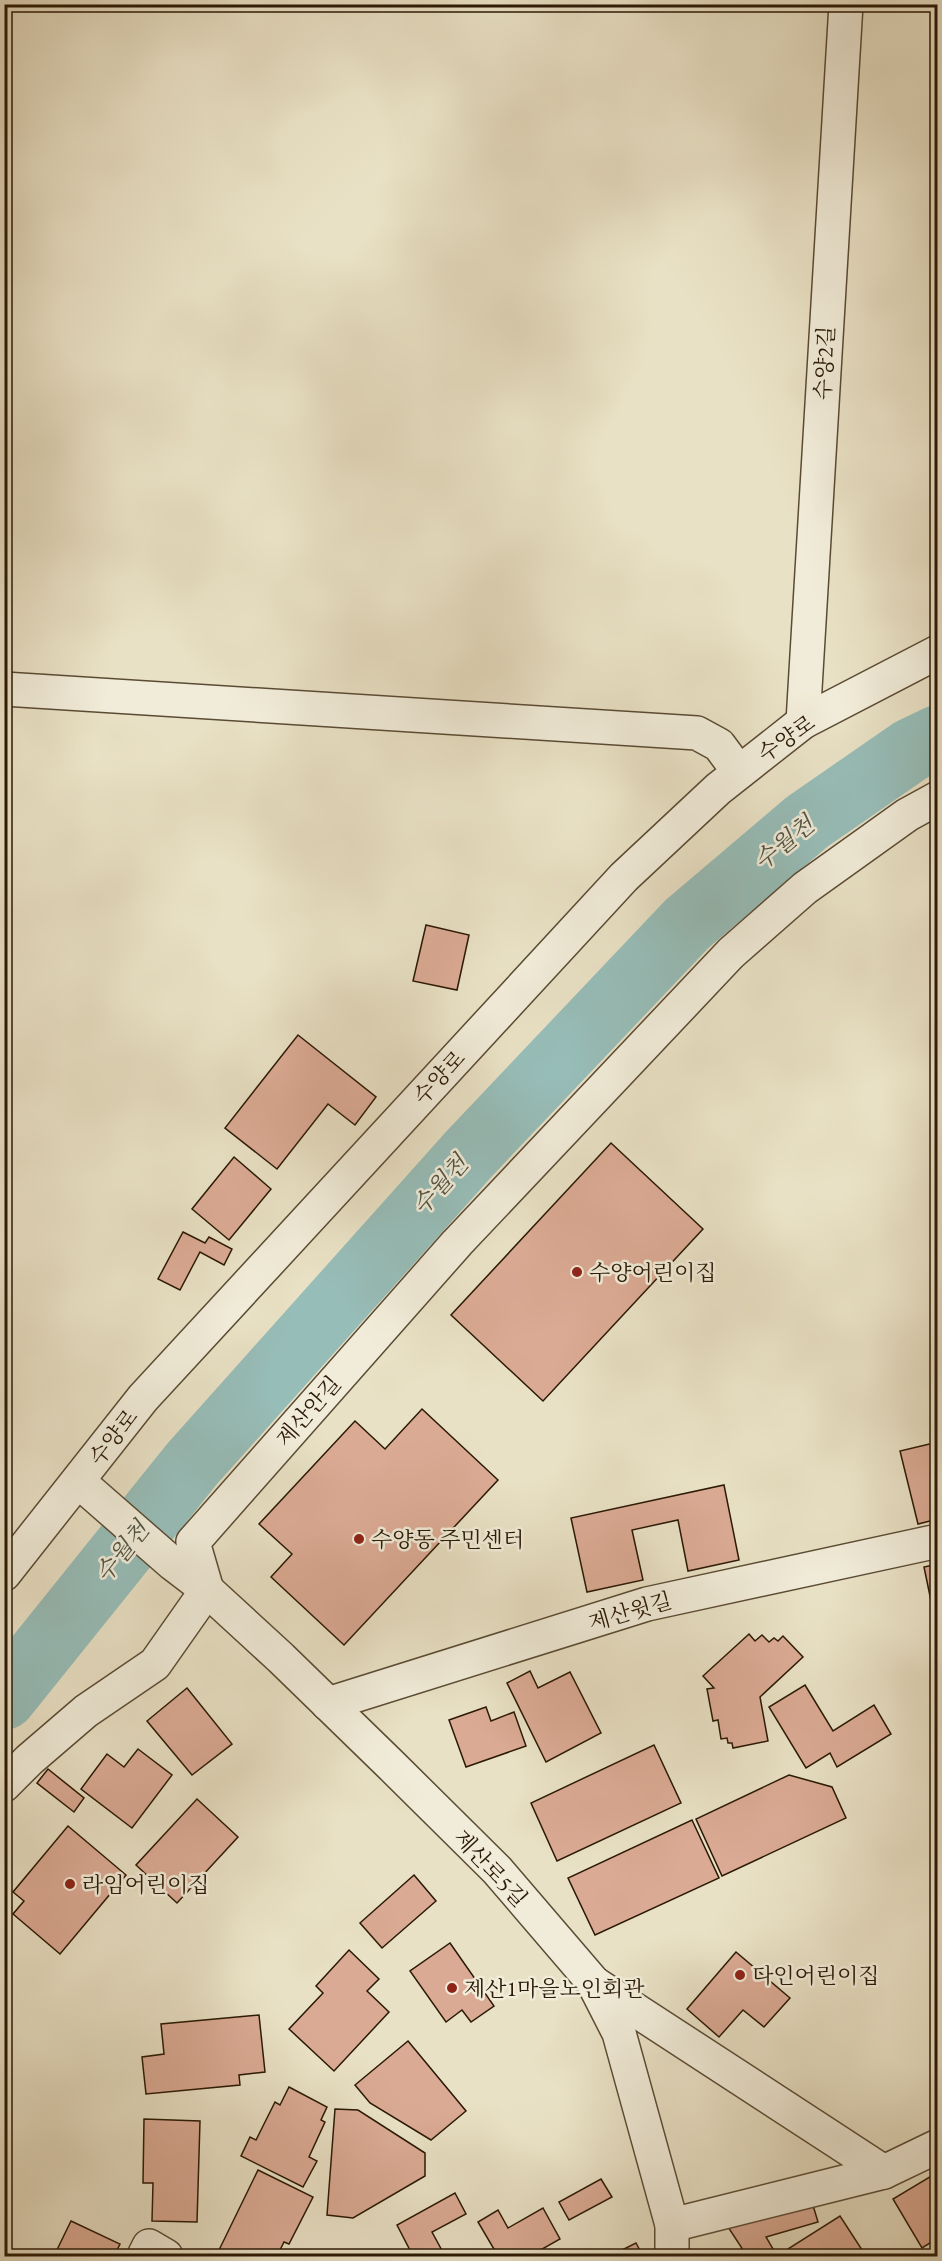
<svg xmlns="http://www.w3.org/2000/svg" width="942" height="2261" font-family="'EB Garamond','Noto Serif KR',serif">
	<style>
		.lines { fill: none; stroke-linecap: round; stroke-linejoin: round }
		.river { stroke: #97bdb8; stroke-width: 64 }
		.building { fill: #dbaa94; stroke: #2a1904; stroke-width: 1.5 }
		.minor-casing { stroke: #5a4b34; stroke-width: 36 }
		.minor { stroke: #f1ecd9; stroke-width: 33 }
		.poi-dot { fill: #8f2418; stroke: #f1ecd9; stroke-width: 2 }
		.labels { text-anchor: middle; stroke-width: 5; stroke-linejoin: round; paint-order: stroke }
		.street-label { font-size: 22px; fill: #2a1904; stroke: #f1ecd9 }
		.poi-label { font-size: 22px; fill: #2a1904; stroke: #f1ecd9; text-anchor: start }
		.water-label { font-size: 24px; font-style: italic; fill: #505243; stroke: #f1ecd9 }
	</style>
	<rect width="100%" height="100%" fill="#e9e1c5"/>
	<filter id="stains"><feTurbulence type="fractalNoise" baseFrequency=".00333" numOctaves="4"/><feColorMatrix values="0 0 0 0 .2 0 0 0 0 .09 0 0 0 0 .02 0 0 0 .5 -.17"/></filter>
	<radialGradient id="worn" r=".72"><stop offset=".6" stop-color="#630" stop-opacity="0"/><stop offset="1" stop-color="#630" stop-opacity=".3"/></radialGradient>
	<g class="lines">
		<path class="river" d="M4,1698L192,1464L469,1154L687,924L807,822L911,750L938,737"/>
	</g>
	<g class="building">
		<path d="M426,925L469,935L457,990L413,981Z"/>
		<path d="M298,1035L376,1097L355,1125L328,1104L277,1169L225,1128Z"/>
		<path d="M611,1143L703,1229L543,1401L451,1315Z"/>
		<path d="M234,1157L271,1189L229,1240L192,1209Z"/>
		<path d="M183,1232L205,1243L209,1237L232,1249L224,1265L200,1252L180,1290L158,1279Z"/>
		<path d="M422,1409L498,1480L344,1645L271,1577L292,1554L259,1524L355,1421L385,1449Z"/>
		<path d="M938,1442V1519L918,1524L900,1451Z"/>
		<path d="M724,1485L739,1560L688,1571L678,1520L632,1530L643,1580L587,1592L571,1518Z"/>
		<path d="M938,1564V1630H937L924,1567Z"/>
		<path d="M749,1634L755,1641L762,1635L769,1642L774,1638L778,1641L783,1636L803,1657L760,1697L768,1741L733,1748L732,1743H728L727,1738L721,1739L718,1720L713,1721L707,1689L714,1688L703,1676Z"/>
		<path d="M530,1671L538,1688L570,1672L601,1733L546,1762L507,1683Z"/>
		<path d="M805,1685L833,1731L874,1705L891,1734L837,1767L830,1753L806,1768L769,1707Z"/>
		<path d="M187,1688L232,1744L192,1775L147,1721Z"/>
		<path d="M486,1707L491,1721L514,1712L526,1746L466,1767L449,1720Z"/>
		<path d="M654,1745L681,1803L557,1861L531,1803Z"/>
		<path d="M138,1749L172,1775L132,1828L81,1789L107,1754L124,1767Z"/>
		<path d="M48,1769L84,1798L74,1812L37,1783Z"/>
		<path d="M789,1775L832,1787L846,1818L722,1876L696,1819Z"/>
		<path d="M197,1799L238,1837L177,1903L136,1865Z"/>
		<path d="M692,1820L719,1878L595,1935L568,1878Z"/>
		<path d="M68,1826L126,1875L60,1954L13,1914L24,1901L13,1892Z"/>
		<path d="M414,1875L436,1901L382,1948L360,1923Z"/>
		<path d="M450,1943L494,2006L471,2022L462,2010L446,2022L410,1971Z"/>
		<path d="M349,1950L379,1979L367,1991L389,2012L334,2071L289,2029L323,1993L316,1986Z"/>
		<path d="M736,1952L790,1998L764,2027L743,2010L719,2037L687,2009Z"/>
		<path d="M259,2015L265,2072L239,2075L240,2085L146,2094L142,2057L164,2054L161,2024Z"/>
		<path d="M408,2041L466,2111L431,2140L370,2103L355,2085Z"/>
		<path d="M289,2087L327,2107L321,2120L325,2122L309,2157L317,2161L303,2187L241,2156L250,2137L256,2140L275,2102L280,2105Z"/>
		<path d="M335,2109L358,2110L425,2153V2176L353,2218L327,2215Z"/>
		<path d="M144,2119L200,2121L197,2222L152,2221L153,2183H143Z"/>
		<path d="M258,2170L313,2197L289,2244L284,2242L277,2256H233L219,2250Z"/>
		<path d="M938,2172V2238L922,2248L893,2199Z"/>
		<path d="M601,2179L612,2197L569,2220L559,2202Z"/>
		<path d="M455,2193L466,2214L432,2232L445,2256H413L397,2225Z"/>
		<path d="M812,2202L818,2222L766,2237L777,2256L840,2216L866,2256H747L728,2227Z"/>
		<path d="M543,2208L560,2239L530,2256H498L478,2222L498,2210L508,2228Z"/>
		<path d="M71,2221L120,2244L114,2256H54Z"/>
		<path d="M636,2243L643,2256H610Z"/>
	</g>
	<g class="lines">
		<defs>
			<g id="minor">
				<path d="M4,689L697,733L719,745L739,772"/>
				<path d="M803,722L846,4"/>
				<path d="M78,1481L173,1564L207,1590L281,1658L391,1765L497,1870L593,1982L619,2033L672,2225V2256"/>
				<path d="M4,1574L143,1398L624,877L718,789L803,722L938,652"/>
				<path d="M328,1704L647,1604L938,1541"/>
				<path d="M4,1785L29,1760L86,1711L155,1664L207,1590L193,1542L457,1243L731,953L805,888L907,815L938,798"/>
				<path d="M594,1983L884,2172"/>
				<path d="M672,2225L884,2172L938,2146"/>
				<path d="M144,2256L149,2246L166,2256"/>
			</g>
		</defs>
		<use href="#minor" class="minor-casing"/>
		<use href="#minor" class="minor"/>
	</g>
	<g class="poi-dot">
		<circle cx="577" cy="1272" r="6"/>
		<circle cx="359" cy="1539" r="6"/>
		<circle cx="70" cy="1884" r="6"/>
		<circle cx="740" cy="1975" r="6"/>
		<circle cx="452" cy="1988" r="6"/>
	</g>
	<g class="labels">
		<g class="street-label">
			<text transform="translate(824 363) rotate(-87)" y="8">수양2길</text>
			<text transform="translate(786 738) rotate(-35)" y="8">수양로</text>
			<text transform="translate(439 1077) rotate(-47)" y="8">수양로</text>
			<text transform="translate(308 1411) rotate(-49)" y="8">제산안길</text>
			<text transform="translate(113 1437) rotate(-52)" y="8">수양로</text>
			<text transform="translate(630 1611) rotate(-16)" y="8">제산윗길</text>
			<text transform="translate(491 1868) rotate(47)" y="8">제산로5길</text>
		</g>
		<g class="poi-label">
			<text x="589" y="1280">수양어린이집</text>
			<text x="371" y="1547">수양동 주민센터</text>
			<text x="82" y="1892">라임어린이집</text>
			<text x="752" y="1983">다인어린이집</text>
			<text x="464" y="1996">제산1마을노인회관</text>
		</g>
		<g class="water-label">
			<text transform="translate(784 843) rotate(-39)" y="8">수월천</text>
			<text transform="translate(440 1185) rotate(-48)" y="8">수월천</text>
			<text transform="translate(122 1552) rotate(-51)" y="8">수월천</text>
		</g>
	</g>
	<rect width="942" height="2261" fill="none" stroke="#e9e1c5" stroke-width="24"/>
	<rect x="6" y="6" width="930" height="2249" fill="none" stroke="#2a1904" stroke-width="3"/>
	<rect x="12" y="12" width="918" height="2237" fill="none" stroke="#2a1904" stroke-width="1.5"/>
	<rect width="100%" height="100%" filter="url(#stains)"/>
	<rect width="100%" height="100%" fill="url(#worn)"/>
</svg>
